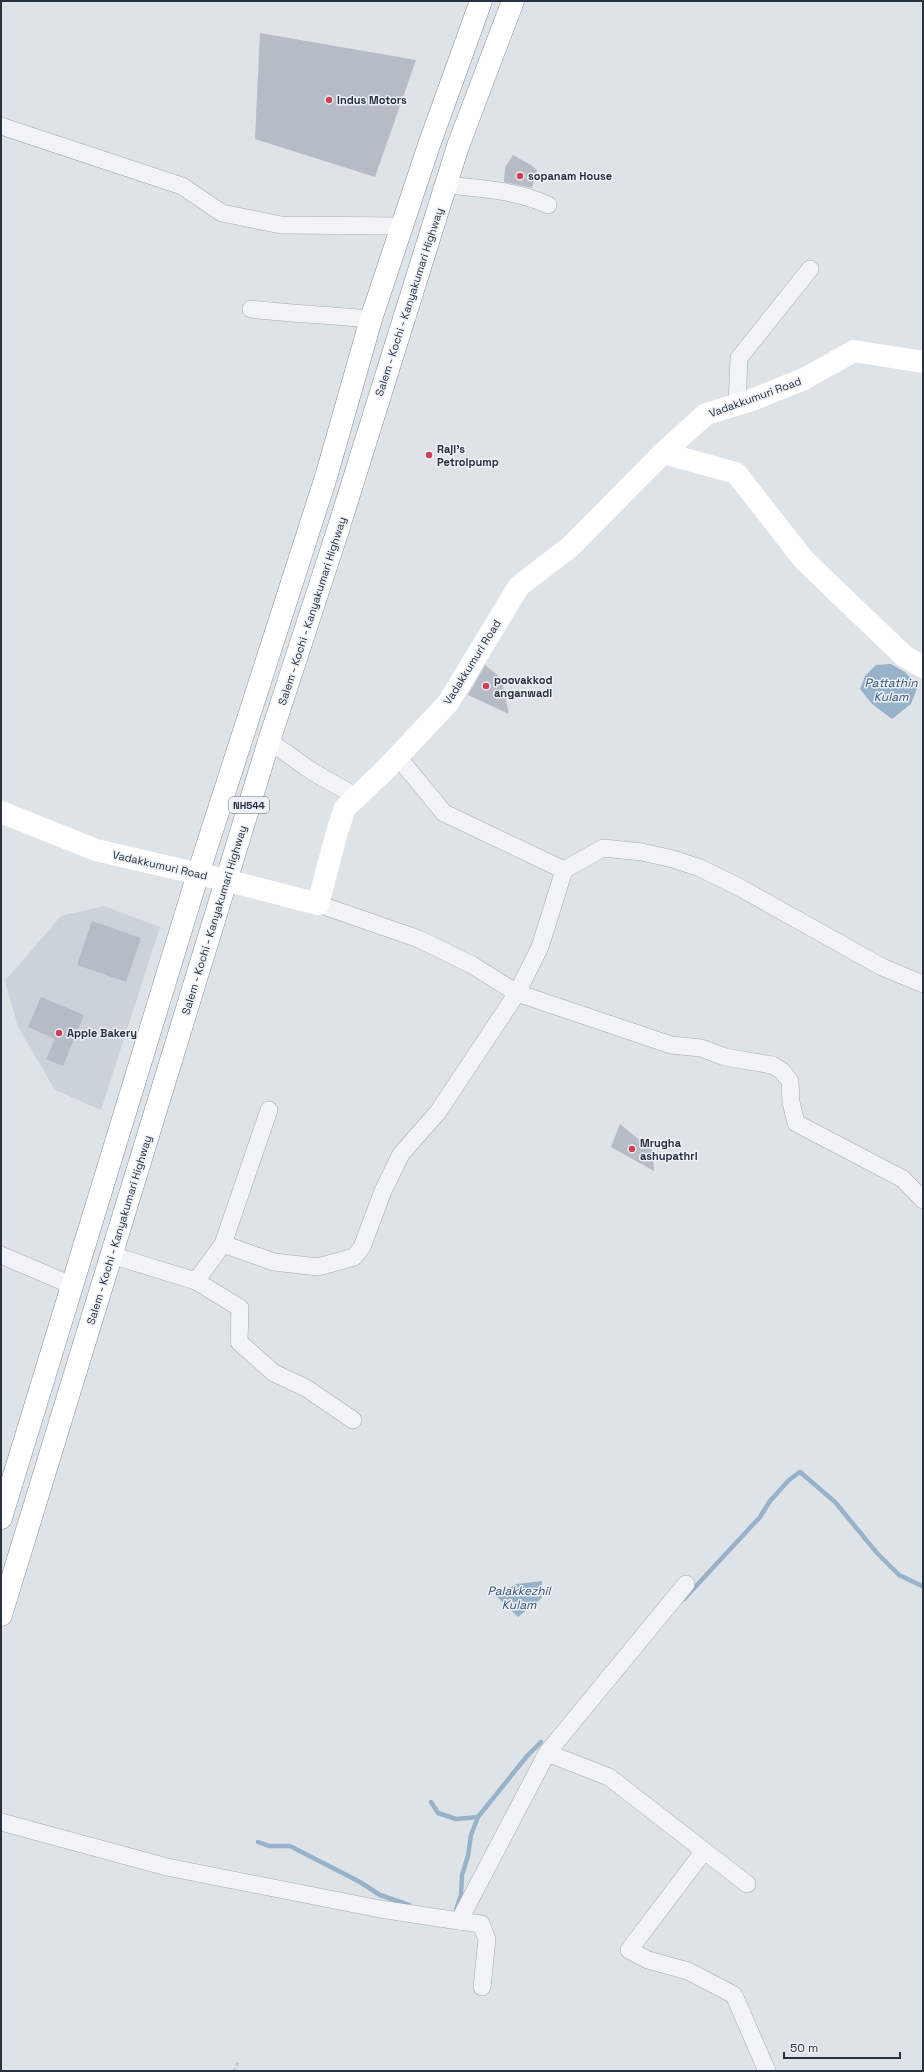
<svg xmlns="http://www.w3.org/2000/svg" width="924" height="2072" font-family="'Space Grotesk',sans-serif">
	<style>
		.built { fill: #ccd2da }
		.water { fill: #98b2ca }
		.lines { fill: none; stroke-linecap: round; stroke-linejoin: round }
		.stream { stroke: #98b2ca; stroke-width: 4.5 }
		.building { fill: #b5bcc5 }
		.street-casing { stroke: #a3aab2; stroke-width: 18 }
		.highway-casing { stroke: #85909f; stroke-width: 23 }
		.path { stroke: #bcc1c7; stroke-width: 2.5; stroke-dasharray: 3 3; stroke-linecap: butt }
		.street { stroke: #f1f3f7; stroke-width: 17 }
		.secondary { stroke: #fff; stroke-width: 22 }
		.highway { stroke: #fff; stroke-width: 22 }
		.poi-dot { fill: #d23e59; stroke: #eef1f6; stroke-width: 1.5 }
		.labels { text-anchor: middle; stroke-width: 3; stroke-linejoin: round; paint-order: stroke }
		.shield { fill: #eef1f6; stroke: #636b77; stroke-width: 1 }
		.shield-label { font-size: 10px; font-weight: bold; fill: #273140 }
		.poi-label { font-size: 11px; font-weight: bold; fill: #273140; stroke: #eef1f6; text-anchor: start }
		.street-label { font-size: 11px; fill: #273140; stroke: #eef1f6 }
		.water-label { font-size: 12px; font-style: italic; fill: #305175; stroke: #eef1f6 }
	</style>
	<rect width="100%" height="100%" fill="#dee3e8"/>
	<path class="built" d="M104,906L160,927L101,1110L55,1090L18,1027L5,981L61,916Z"/>
	<g class="water">
		<path d="M891,664L905,672L918,686L911,704L892,719L872,704L860,689L865,676L876,665Z"/>
		<path d="M542,1581V1598L518,1617L496,1596L516,1584Z"/>
	</g>
	<g class="lines">
		<g class="stream">
			<path d="M684,1599L760,1517L770,1501L789,1480L800,1472L835,1502L877,1553L899,1575L922,1586"/>
			<path d="M431,1802L438,1813L456,1819L478,1817L527,1756L541,1742"/>
			<path d="M258,1842L269,1846H290L360,1882L380,1895L409,1905"/>
			<path d="M456,1910L461,1895L462,1875L468,1856L471,1835L478,1817"/>
		</g>
	</g>
	<g class="building">
		<path d="M260,33L416,60L375,177L255,139Z"/>
		<path d="M513,155L531,165L537,170L532,188L504,182L505,167Z"/>
		<path d="M485,665L501,678L509,714L468,695Z"/>
		<path d="M92,921L141,938L126,982L77,965Z"/>
		<path d="M41,997L84,1015L63,1066L46,1059L55,1039L28,1027Z"/>
		<path d="M620,1124L653,1151L654,1171L611,1147Z"/>
	</g>
	<g class="lines">
		<defs>
			<g id="street">
				<path d="M1,126L182,186L222,213L281,225L403,226"/>
				<path d="M446,185C478,188 520,191 548,205"/>
				<path d="M251,309C291,314 331,315 371,319"/>
				<path d="M737,404L739,358L810,269"/>
				<path d="M269,741L313,772L357,797"/>
				<path d="M398,757L444,813L564,870"/>
				<path d="M318,904L419,939L472,965L517,993L671,1045L701,1048L725,1057L772,1065L782,1071L790,1081L791,1102L796,1123L903,1179L923,1200"/>
				<path d="M223,1244L274,1262L318,1267L354,1257L362,1247L383,1191L401,1154L438,1112L517,993L540,947L564,870L603,848L642,852L673,859L700,868L737,886L882,967L923,984"/>
				<path d="M1,1255L71,1285"/>
				<path d="M111,1255L196,1281L223,1244L269,1110"/>
				<path d="M196,1281L240,1308L239,1342L274,1373L306,1388L353,1420"/>
				<path d="M547,1753L686,1584"/>
				<path d="M1,1822L167,1867L380,1909L459,1921L547,1753L609,1777L747,1884"/>
				<path d="M704,1851L629,1950L648,1960L688,1971L734,1995L767,2071"/>
				<path d="M459,1921L481,1924L487,1939L482,1987"/>
			</g>
			<g id="highway">
				<path d="M1,1518L198,874L326,477L371,319L429,145L481,1"/>
				<path d="M1,1615L269,741L337,533L458,146L513,1"/>
			</g>
		</defs>
		<use href="#street" class="street-casing"/>
		<use href="#highway" class="highway-casing"/>
		<path class="path" d="M234,2071L238,2063"/>
		<use href="#street" class="street"/>
		<g class="secondary">
			<path d="M663,453L736,473L804,560L904,656L923,667"/>
			<path d="M1,812L96,850L225,880L318,904L337,832L345,808L384,771L448,703L519,586L570,547L663,453L706,414L752,400L804,379L854,351L923,362"/>
		</g>
		<use href="#highway" class="highway"/>
	</g>
	<g class="poi-dot">
		<circle cx="329" cy="100" r="4"/>
		<circle cx="520" cy="176" r="4"/>
		<circle cx="429" cy="455" r="4"/>
		<circle cx="486" cy="686" r="4"/>
		<circle cx="59" cy="1033" r="4"/>
		<circle cx="632" cy="1149" r="4"/>
	</g>
	<g class="labels">
		<rect class="shield" x="229" y="797" width="40" height="16" rx="3"/>
		<g class="shield-label">
			<text x="249" y="809">NH544</text>
		</g>
		<g class="poi-label">
			<text x="337" y="104">Indus Motors</text>
			<text x="528" y="180">sopanam House</text>
			<text x="437" y="453">Raji's<tspan x="437" dy="13">Petrolpump</tspan></text>
			<text x="494" y="684">poovakkod<tspan x="494" dy="13">anganwadi</tspan></text>
			<text x="67" y="1037">Apple Bakery</text>
			<text x="640" y="1147">Mrugha<tspan x="640" dy="13">ashupathri</tspan></text>
		</g>
		<g class="street-label">
			<text transform="translate(409 302) rotate(-72)" y="4">Salem - Kochi - Kanyakumari Highway</text>
			<text transform="translate(755 397) rotate(-20)" y="4">Vadakkumuri Road</text>
			<text transform="translate(312 611) rotate(-72)" y="4">Salem - Kochi - Kanyakumari Highway</text>
			<text transform="translate(472 662) rotate(-58)" y="4">Vadakkumuri Road</text>
			<text transform="translate(160 865) rotate(13)" y="4">Vadakkumuri Road</text>
			<text transform="translate(214 920) rotate(-73)" y="4">Salem - Kochi - Kanyakumari Highway</text>
			<text transform="translate(119 1230) rotate(-73)" y="4">Salem - Kochi - Kanyakumari Highway</text>
		</g>
		<g class="water-label">
			<text x="891" y="687">Pattathin<tspan x="891" dy="14">Kulam</tspan></text>
			<text x="519" y="1595">Palakkezhil<tspan x="519" dy="14">Kulam</tspan></text>
		</g>
	</g>
	<rect width="924" height="2072" fill="none" stroke="#273140" stroke-width="4"/>
	<path d="M784 2052v6h116v-6" fill="none" stroke="#273140" stroke-width="2"/>
	<text x="790" y="2052" font-size="12" fill="#273140" stroke="#eef1f6" stroke-width="3" paint-order="stroke">50 m</text>
</svg>
